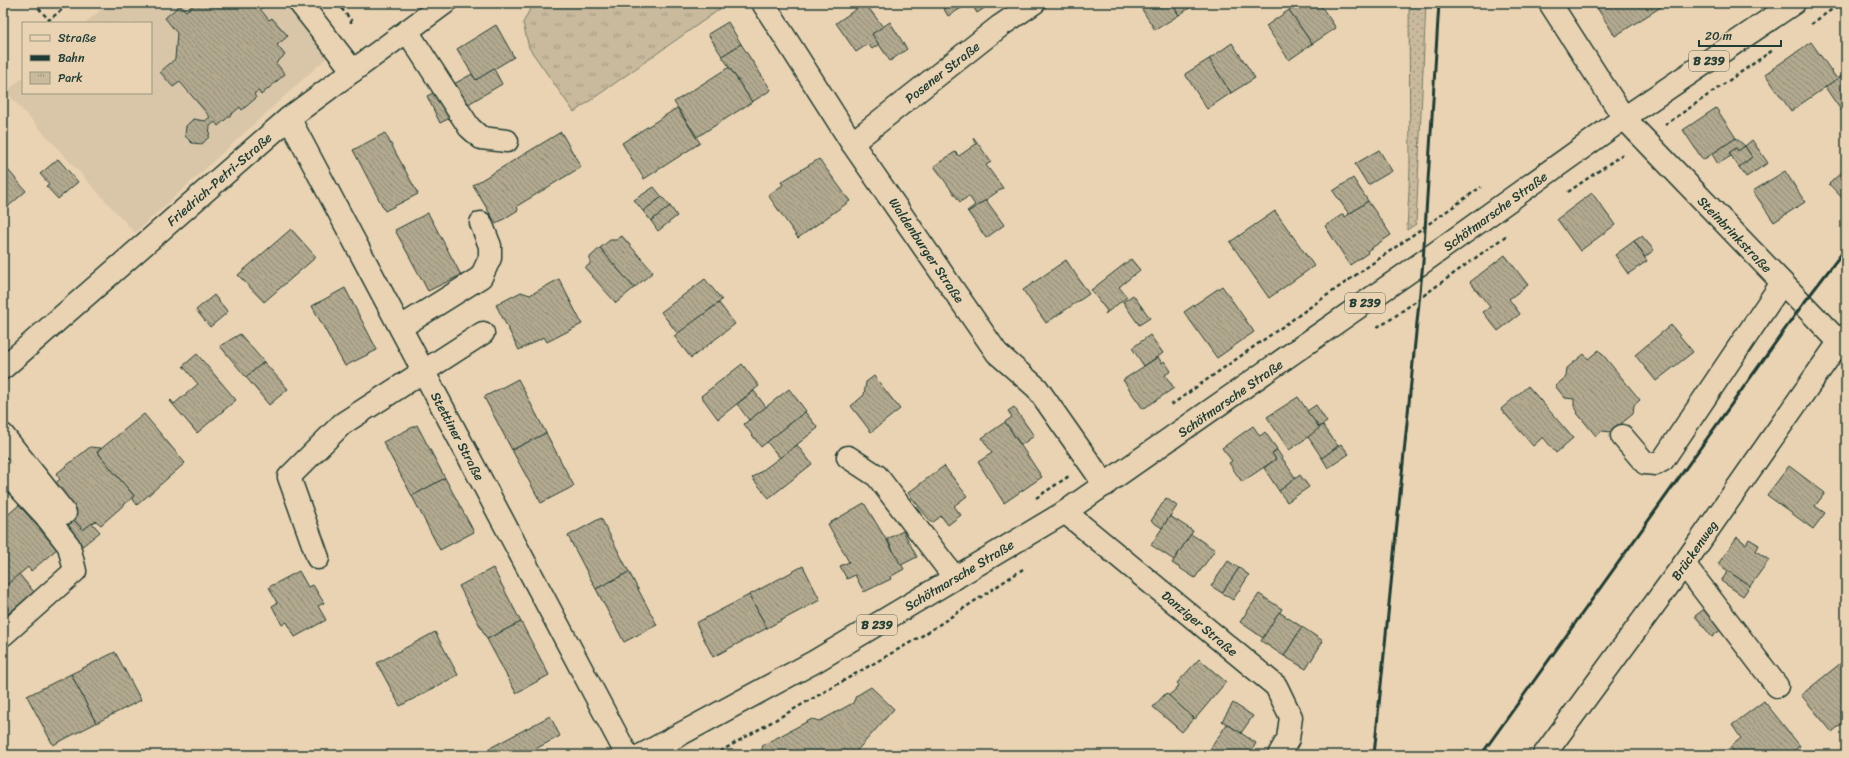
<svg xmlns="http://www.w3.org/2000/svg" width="1849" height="758" font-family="Sriracha,sans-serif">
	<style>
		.built { fill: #d9c6a8 }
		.grass { fill: url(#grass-dots); stroke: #747c68 }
		.park { fill: url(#park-tufts); stroke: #747c68 }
		.building { fill: url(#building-back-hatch); stroke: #1f3d34 }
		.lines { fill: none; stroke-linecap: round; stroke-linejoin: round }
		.minor-casing { stroke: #1f3d34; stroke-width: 25 }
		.major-casing { stroke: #1f3d34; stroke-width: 25 }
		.path { stroke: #1f3d34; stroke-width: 2.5; stroke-dasharray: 4 3; stroke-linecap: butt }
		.minor { stroke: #ead3b2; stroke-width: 22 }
		.major { stroke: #ead3b2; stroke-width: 22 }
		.rail { stroke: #1f3d34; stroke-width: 3 }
		.labels { text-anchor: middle; stroke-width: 3.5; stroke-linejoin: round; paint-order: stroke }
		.shield { fill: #ead3b2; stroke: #5c6a5a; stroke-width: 1 }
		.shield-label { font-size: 12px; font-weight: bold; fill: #1f3d34 }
		.street-label { font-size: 13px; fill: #1f3d34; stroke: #ead3b2 }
	</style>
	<defs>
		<pattern id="grass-dots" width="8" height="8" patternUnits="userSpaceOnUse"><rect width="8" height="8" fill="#c9ba9d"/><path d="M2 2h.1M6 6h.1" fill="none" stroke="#a39881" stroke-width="1.8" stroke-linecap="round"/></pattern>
		<pattern id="park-tufts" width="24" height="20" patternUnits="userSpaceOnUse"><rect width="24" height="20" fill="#c9ba9d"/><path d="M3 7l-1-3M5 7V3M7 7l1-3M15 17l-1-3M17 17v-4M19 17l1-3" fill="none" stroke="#a39881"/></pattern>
		<pattern id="building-back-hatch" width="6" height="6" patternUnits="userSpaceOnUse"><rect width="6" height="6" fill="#b2a98f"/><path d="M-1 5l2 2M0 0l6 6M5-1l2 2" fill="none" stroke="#908b76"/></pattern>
	</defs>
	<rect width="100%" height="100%" fill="#ead3b2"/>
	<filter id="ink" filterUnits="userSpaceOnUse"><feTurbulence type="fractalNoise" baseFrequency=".025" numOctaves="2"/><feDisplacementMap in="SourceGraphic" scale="8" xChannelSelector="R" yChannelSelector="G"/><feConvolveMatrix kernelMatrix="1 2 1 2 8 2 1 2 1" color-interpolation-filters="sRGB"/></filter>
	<g filter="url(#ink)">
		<path class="built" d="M109,3H293L333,52L135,233L6,92L23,77V93H151V23H85Z"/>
		<path class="grass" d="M1409,3H1426L1416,224L1407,230L1410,168Z"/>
		<path class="park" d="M533,3H717L720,9L574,112L529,48L523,23Z"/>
		<g class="building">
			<path d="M196,3H260L263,7L260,9L269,20L272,18L288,36L277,45L285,55L276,63L285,74L261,95L258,91L254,94L256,98L242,110L240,107L218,126L215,122L210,126L209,137L202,144L192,143L185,136L186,126L193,119L205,121L210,117L180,82L173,87L160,72L175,59L177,33L165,18L180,5L186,11Z"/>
			<path d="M865,3L883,27L872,34L879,44L872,49L868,44L856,52L836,23Z"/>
			<path d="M937,3H970L948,16L941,4L939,6Z"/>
			<path d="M971,3H992L977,13Z"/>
			<path d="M1138,3H1172L1179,15L1155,30Z"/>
			<path d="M1172,3H1197L1179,15Z"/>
			<path d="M1299,3H1319L1336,28L1312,44L1289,10Z"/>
			<path d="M1594,3H1658L1661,7L1615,36Z"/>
			<path d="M1289,10L1312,44L1289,60L1266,26Z"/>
			<path d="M728,22L741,44L722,56L708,34Z"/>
			<path d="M890,22L907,49L890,61L872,34Z"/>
			<path d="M496,25L514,57L476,80L457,49Z"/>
			<path d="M1811,42L1837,79L1791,111L1765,74Z"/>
			<path d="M1232,43L1255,78L1231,93L1209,59Z"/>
			<path d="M741,44L771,90L752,102L722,56Z"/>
			<path d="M1209,59L1231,93L1207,109L1185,74Z"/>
			<path d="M729,67L752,102L697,137L674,102Z"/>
			<path d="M494,69L502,84L465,106L452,85L472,74L476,80Z"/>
			<path d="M1846,73V115L1845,116L1825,87Z"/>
			<path d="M441,89L454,116L440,123L427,96Z"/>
			<path d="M677,108L700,143L644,179L622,143Z"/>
			<path d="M1716,108L1736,138L1703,160L1683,130Z"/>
			<path d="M561,132L581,167L517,206L518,210L496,224L473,185Z"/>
			<path d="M385,133L418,194L385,211L353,150Z"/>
			<path d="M974,138L991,162L986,165L1003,188L968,212L967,211L975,205L969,196L960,202L934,166L955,152L959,156L976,144L973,139Z"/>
			<path d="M1736,138L1745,146L1738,151L1736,148L1729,153L1731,156L1718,164L1712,154Z"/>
			<path d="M1752,140L1768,163L1746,177L1739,167L1752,157L1745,146Z"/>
			<path d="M1745,146L1752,157L1739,167L1729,153L1736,148L1738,151Z"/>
			<path d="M1379,150L1392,171L1368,185L1355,164Z"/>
			<path d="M58,159L78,182L58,199L46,186L49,184L40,174Z"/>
			<path d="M819,159L850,201L798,238L768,195L783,185L781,182Z"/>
			<path d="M3,164L26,191L3,211Z"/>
			<path d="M1846,168V202L1829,184Z"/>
			<path d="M1785,171L1805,202L1774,222L1753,191Z"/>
			<path d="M1353,178L1368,201L1349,214L1333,191Z"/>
			<path d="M654,187L662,197L643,211L634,200Z"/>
			<path d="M1592,193L1615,225L1580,251L1557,219Z"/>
			<path d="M662,197L670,206L651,221L643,211Z"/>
			<path d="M986,200L1004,225L986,238L968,212Z"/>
			<path d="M1368,201L1391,235L1367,251L1368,253L1350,265L1325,226L1343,214L1345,217Z"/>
			<path d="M670,206L677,216L658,231L651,221Z"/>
			<path d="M1275,211L1314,266L1269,298L1230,242Z"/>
			<path d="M428,213L461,275L428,291L395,230Z"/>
			<path d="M291,229L316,257L264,302L238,275Z"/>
			<path d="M622,236L653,272L634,288L600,248L610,240H616Z"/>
			<path d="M1642,236L1654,250L1645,257L1634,241Z"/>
			<path d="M1634,241L1647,261L1628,274L1615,255Z"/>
			<path d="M600,248L634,288L616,303L585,268L590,264V257Z"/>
			<path d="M1505,255L1528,285L1509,299L1520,314L1498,331L1483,312L1490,307L1470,282Z"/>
			<path d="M1131,259L1140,270L1119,287L1127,297L1105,314L1107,311L1091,290Z"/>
			<path d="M1066,260L1089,294L1046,323L1023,290Z"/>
			<path d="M559,279L582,324L547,342L544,337L519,350L496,305L521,292L530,295Z"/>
			<path d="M705,279L722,300L678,334L661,312Z"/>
			<path d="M1222,286L1254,332L1217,358L1184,312Z"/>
			<path d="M345,288L377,350L345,366L312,306Z"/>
			<path d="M214,295L228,312L210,327L196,310Z"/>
			<path d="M1133,295L1150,318L1139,325L1123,302Z"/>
			<path d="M719,303L735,324L691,358L674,336Z"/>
			<path d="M1671,325L1693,352L1656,381L1635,355Z"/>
			<path d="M240,334L264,362L246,377L220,346Z"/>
			<path d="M1150,335L1163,353L1144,366L1132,348Z"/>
			<path d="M1599,350L1640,400L1634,405L1633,414L1611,432L1602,431L1596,436L1577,413L1578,412L1574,406V399L1565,398L1555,386L1566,377L1567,368L1584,354L1588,359Z"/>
			<path d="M197,354L236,400L197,433L170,401L171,400L174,404L198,384L183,366Z"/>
			<path d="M1158,357L1162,363L1164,361L1171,371L1165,375L1174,388L1143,409L1123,380Z"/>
			<path d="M264,362L288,389L269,405L246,377Z"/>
			<path d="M742,364L759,386L718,419L701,396Z"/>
			<path d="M874,376L900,409L871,432L851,406L864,395L866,382Z"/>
			<path d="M518,379L546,433L512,450L484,397Z"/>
			<path d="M1528,386L1573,438L1556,453L1543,437L1533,446L1501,409Z"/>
			<path d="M789,389L806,411L761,447L744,424Z"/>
			<path d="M754,391L766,407L749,420L737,404Z"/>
			<path d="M1298,397L1320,429L1289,450L1267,417Z"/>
			<path d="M1316,405L1327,422L1319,427L1307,411Z"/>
			<path d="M1014,407L1034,436L1021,445L1005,422L1012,417L1008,411Z"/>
			<path d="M805,412L818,428L780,458L767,442Z"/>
			<path d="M144,414L185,463L137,505L132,498L134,496L97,452Z"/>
			<path d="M1005,422L1042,477L1004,503L978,462L992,453L982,438Z"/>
			<path d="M417,425L445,478L412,496L383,442Z"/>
			<path d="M1323,425L1338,446L1322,458L1308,437Z"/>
			<path d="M1253,426L1260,436L1265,432L1277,449L1272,453L1276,459L1242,482L1229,463L1232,461L1222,448Z"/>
			<path d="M546,433L574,486L541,503L512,450Z"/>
			<path d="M1341,444L1349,454L1328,468L1322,458Z"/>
			<path d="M797,445L812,464L769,498L752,478Z"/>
			<path d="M90,447L101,448L97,452L134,496L101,525L96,521L83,530L72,518L50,488L60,479L56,474Z"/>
			<path d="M1277,450L1296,479L1279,491L1264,468L1276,459L1272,453Z"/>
			<path d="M944,466L967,496L954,506L961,515L948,525L941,516L932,523L908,493Z"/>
			<path d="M1789,466L1825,493L1815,506L1825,513L1813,529L1767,495Z"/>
			<path d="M1300,475L1309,487L1287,502L1279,491Z"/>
			<path d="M445,478L474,532L440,550L412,496Z"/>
			<path d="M1166,498L1177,506L1162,528L1151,521Z"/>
			<path d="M864,503L904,569L890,577L891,579L864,592L855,575L847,579L840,566L849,562L828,524Z"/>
			<path d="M19,505L57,549L31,571L28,567L3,588V519Z"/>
			<path d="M70,516L83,530L92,523L100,532L80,548L63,528Z"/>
			<path d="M1170,516L1193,531L1174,560L1151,545Z"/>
			<path d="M601,518L629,572L596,589L568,536Z"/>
			<path d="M903,531L917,557L901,565L887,539Z"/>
			<path d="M1191,534L1215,550L1195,578L1172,563Z"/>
			<path d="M1737,537L1746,544L1749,539L1759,545L1756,551L1769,560L1750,586L1718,564Z"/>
			<path d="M1228,561L1239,568L1222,593L1211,586Z"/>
			<path d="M803,566L820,600L767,628L749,595Z"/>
			<path d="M493,568L521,622L487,639L459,586Z"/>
			<path d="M1239,568L1249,575L1233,600L1222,593Z"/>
			<path d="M299,571L308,587L313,585L324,603L318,606L326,620L295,637L287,622L282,625L272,606L277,603L269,587Z"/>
			<path d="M1728,571L1750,586L1743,596L1721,581Z"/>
			<path d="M629,572L657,625L624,642L596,589Z"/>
			<path d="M19,574L34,592L3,618V588Z"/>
			<path d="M1259,594L1282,609L1263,638L1240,622Z"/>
			<path d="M749,595L767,628L713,657L696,623Z"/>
			<path d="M1707,607L1723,628L1712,637L1695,616Z"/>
			<path d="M1279,612L1302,627L1284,656L1261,641Z"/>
			<path d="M521,622L549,675L516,693L487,639Z"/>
			<path d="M1302,627L1323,641L1306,669L1284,656Z"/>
			<path d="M435,632L458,675L400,706L377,663Z"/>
			<path d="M115,652L141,700L96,723L71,674Z"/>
			<path d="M1199,659L1226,682L1195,719L1168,696L1174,691L1179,685L1177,683Z"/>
			<path d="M1846,659V720L1832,732L1801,695Z"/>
			<path d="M71,674L96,723L53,745L27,696Z"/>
			<path d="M871,687L894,709L853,755H758L761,753L763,745L812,719L820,721L853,703L856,696Z"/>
			<path d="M1166,693L1194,718L1182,732L1153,707Z"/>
			<path d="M1764,701L1800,746L1788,755H1736L1730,747L1741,738L1732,725Z"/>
			<path d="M1233,703L1253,716L1241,733L1222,721Z"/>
			<path d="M550,716L560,736L524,755H477Z"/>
			<path d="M1227,724L1256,743L1249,755H1206Z"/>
		</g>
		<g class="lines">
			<defs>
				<g id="minor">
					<path d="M300,3L353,71"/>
					<path d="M763,3L852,143L997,353L1037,388L1105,485"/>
					<path d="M1550,3L1624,118L1846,349"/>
					<path d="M407,31L469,127L481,138L507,141"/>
					<path d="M289,118L627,755"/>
					<path d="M852,143L1000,26L1034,3"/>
					<path d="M401,327L481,277L490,258V246L481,223"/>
					<path d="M3,368L289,118L445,3"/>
					<path d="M3,435L65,513"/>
					<path d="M1622,436L1645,463L1656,464L1663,460L1782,283"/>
					<path d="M848,457L877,476L955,578"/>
					<path d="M3,470L45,515L69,546L75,571L3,635"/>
					<path d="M1065,512L1276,686L1291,717L1288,739L1279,755"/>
					<path d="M318,558L289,477L342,424L483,333"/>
					<path d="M1684,564L1777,686"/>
					<path d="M1544,755L1684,564L1840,341L1846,335"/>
				</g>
				<path id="major" d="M642,755L814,662L1065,512L1423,262L1624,118L1794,3"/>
			</defs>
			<use href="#minor" class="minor-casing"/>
			<use href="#major" class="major-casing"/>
			<g class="path">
				<path d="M34,3L49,20L70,3"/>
				<path d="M337,3L351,20V25"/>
				<path d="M1811,24L1841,3"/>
				<path d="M1665,125L1773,50"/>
				<path d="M1568,192L1623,154"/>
				<path d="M1377,327L1387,322L1507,235"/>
				<path d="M1171,405L1481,187"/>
				<path d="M1036,498L1069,476"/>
				<path d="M714,755L925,634L1023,569"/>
			</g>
			<use href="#minor" class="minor"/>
			<use href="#major" class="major"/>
			<g class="rail">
				<path d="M1374,755L1423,262L1439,3"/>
				<path d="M1481,755L1803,304L1846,248"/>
			</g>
		</g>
	</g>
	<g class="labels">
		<g class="shield">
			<rect x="1689" y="51" width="40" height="20" rx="3"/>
			<rect x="1345" y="293" width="40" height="20" rx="3"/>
			<rect x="857" y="615" width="40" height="20" rx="3"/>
		</g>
		<g class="shield-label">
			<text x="1709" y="65">B 239</text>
			<text x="1365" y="307">B 239</text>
			<text x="877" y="629">B 239</text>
		</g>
		<g class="street-label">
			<text transform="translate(942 72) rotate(-38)" y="5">Posener Straße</text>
			<text transform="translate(219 179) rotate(-41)" y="5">Friedrich-Petri-Straße</text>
			<text transform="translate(1495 211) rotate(-36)" y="5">Schötmarsche Straße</text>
			<text transform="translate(1735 234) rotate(46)" y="5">Steinbrinkstraße</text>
			<text transform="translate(927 250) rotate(56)" y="5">Waldenburger Straße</text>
			<text transform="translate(1230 398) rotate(-35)" y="5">Schötmarsche Straße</text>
			<text transform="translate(458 436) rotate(62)" y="5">Stettiner Straße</text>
			<text transform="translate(1694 550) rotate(-55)" y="5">Brückenweg</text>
			<text transform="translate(959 575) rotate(-31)" y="5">Schötmarsche Straße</text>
			<text transform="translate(1200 623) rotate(40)" y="5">Danziger Straße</text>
		</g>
	</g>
	<rect width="1849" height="758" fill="none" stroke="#ead3b2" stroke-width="16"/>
	<rect x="8" y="8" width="1833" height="742" fill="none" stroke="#1f3d34" stroke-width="1.5" filter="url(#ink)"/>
	<rect x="22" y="22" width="130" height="72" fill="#ead3b2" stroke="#999780"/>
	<rect x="30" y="35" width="20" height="6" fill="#ead3b2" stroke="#999780"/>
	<text x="58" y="42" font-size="12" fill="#1f3d34">Straße</text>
	<rect x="30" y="55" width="20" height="6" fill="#1f3d34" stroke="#999780"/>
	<text x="58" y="62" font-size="12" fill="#1f3d34">Bahn</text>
	<rect x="30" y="72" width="20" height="12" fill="url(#park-tufts)" stroke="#999780"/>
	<text x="58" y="82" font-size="12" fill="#1f3d34">Park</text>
	<path d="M1699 40v6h82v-6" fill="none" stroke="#1f3d34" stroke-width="2"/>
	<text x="1705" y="40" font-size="12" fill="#1f3d34" stroke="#ead3b2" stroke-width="3" paint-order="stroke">20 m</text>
</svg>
